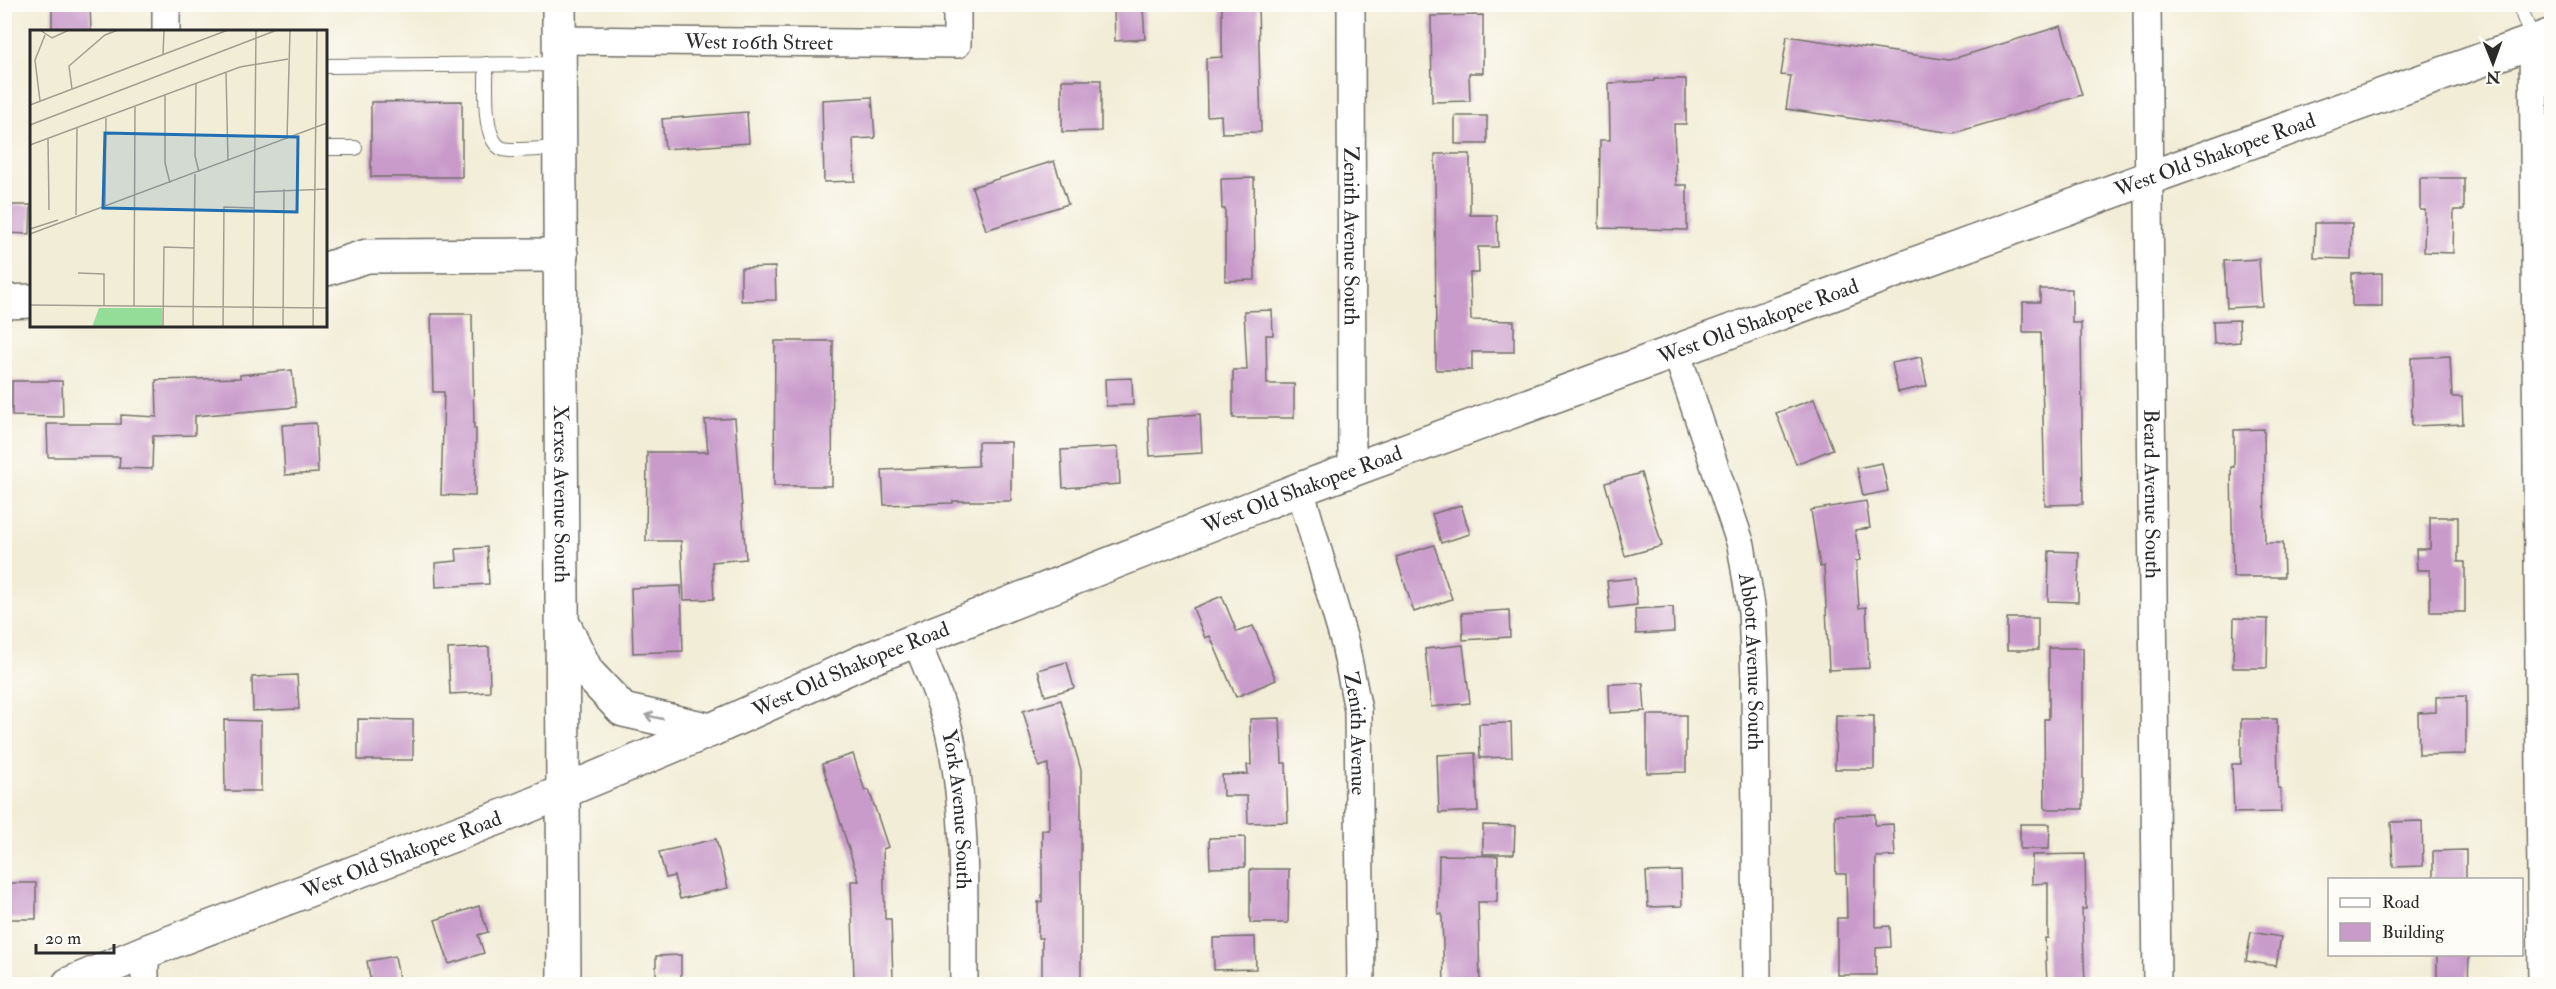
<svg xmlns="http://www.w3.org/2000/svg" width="2556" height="989" font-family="'IM FELL Double Pica',serif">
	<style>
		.building { fill: #c99bcb }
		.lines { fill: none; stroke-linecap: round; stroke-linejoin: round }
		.lane-casing { stroke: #716f67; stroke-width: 16 }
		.street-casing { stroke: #716f67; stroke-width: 30 }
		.secondary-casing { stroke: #716f67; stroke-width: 36 }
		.lane { stroke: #fff; stroke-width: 14 }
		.street { stroke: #fff; stroke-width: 27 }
		.secondary { stroke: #fff; stroke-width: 33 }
		.oneway { stroke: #a0a0a0 }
		.labels { text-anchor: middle; stroke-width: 4.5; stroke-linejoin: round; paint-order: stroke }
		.street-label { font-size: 21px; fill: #2b2b2b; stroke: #fdfcf7 }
		.inset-road { fill: none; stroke: #a29f92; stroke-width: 1.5 }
		.view { fill: #1f6fb2; fill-opacity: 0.15; stroke: #1f6fb2; stroke-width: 3 }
		.inset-edge { fill: none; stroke: #2b2b2b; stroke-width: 3 }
	</style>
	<rect width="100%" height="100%" fill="#fdfcf7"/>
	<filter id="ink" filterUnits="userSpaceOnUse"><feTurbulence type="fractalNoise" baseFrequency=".0167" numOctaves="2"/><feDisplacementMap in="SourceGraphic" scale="12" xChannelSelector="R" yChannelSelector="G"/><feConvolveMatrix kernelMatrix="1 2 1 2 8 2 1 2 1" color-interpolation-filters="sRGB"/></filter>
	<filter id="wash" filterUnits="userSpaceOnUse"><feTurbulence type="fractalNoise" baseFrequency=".008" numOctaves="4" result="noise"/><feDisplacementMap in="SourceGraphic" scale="24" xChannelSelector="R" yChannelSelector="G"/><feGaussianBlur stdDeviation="1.35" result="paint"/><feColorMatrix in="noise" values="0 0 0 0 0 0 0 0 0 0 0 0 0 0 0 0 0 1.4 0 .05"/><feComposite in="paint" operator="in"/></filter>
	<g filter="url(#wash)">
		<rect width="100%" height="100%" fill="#f2edd7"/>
		<g id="blocks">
			<g class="building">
				<path d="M52,4H90L91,32H52Z"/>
				<path d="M1222,4H1258L1261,132L1222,133L1221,115L1207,116L1206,58L1222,57Z"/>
				<path d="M1143,8L1145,39L1115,41L1114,10Z"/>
				<path d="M1483,15V73H1469L1470,101L1432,102L1431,16Z"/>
				<path d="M2061,26L2082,95L1954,133L1786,109L1791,76L1781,75L1787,36L1949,60Z"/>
				<path d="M1654,79H1686V124H1674L1676,185H1687V230L1599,228L1600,140H1610L1609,83L1654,81Z"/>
				<path d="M1062,80H1101V131L1062,132Z"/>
				<path d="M872,97L875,138L853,139L855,181L824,182L822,100Z"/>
				<path d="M462,101V177H371V102Z"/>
				<path d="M747,112L749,143L665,149L662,119Z"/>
				<rect x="1455" y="116" width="32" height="28"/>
				<path d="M1435,154H1470V215H1497L1498,247H1478L1479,273H1470L1471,320L1514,321V352H1472V370H1436Z"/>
				<path d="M1054,161L1068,204L986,230L972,187Z"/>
				<path d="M1254,178L1255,280L1225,281V209H1222L1221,179Z"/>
				<path d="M2420,178H2464V210H2454L2453,253L2424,252L2425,210H2420Z"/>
				<path d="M4,205H31L30,234L4,233Z"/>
				<path d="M2315,223H2352L2351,259L2314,258Z"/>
				<path d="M2259,259L2262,306L2227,308L2224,261Z"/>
				<path d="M775,267L776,300L741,301V268Z"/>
				<path d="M2382,273V306H2352V274Z"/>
				<path d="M2040,289H2072V323H2081L2083,504L2045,505L2041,332H2023V302H2040Z"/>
				<path d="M1272,310L1273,335H1266L1267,384H1294V418H1233V370H1247L1244,311Z"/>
				<path d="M431,314H472L474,429H476L475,496L441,495L444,392H433Z"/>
				<path d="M2239,320L2240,342L2214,344L2213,321Z"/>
				<path d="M775,341H833L832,486H774Z"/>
				<path d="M2450,356L2452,397H2462L2463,424L2412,426L2411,358Z"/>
				<path d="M1921,357L1927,386L1898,392L1892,363Z"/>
				<path d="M292,370L296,407L195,416V435L153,436L152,469L119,468L120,457H48L47,424H121V415L157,417L156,380L240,378V375Z"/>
				<path d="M1132,378L1133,405L1106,406L1105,379Z"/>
				<path d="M12,381H62L63,417L12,416Z"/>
				<path d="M1814,399L1833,449L1796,464L1776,413Z"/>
				<path d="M1200,414L1202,453L1150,456L1148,418Z"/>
				<path d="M735,418L746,559L712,562L714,599L684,600L681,541H646L647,452H708L705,420Z"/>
				<path d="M316,423L318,473L285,475L282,425Z"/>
				<path d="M2264,429L2265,543H2283L2284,577H2233L2231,467H2234V430Z"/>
				<path d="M978,442H1011V501H953V503L884,505L882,470L978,466Z"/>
				<path d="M1118,447L1120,484L1063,488L1061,450Z"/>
				<path d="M1882,463L1888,491L1863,496L1857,468Z"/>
				<path d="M1641,473L1662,546L1625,556L1605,483Z"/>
				<path d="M1866,501L1870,528L1855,530L1860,560L1856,561L1859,608L1866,607L1869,668L1829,670L1824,566L1820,567L1811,510Z"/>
				<path d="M1461,505L1470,534L1441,543L1432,514Z"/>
				<path d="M2430,517H2458V562H2465V612H2430V570H2417L2416,549H2430Z"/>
				<path d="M1434,545L1452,599L1414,612L1396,557Z"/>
				<path d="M487,547L489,584L436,587L435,563L457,561L456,549Z"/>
				<path d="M2049,551L2079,552L2078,602L2048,601Z"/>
				<path d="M1635,578L1637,605L1610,608L1607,581Z"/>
				<path d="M681,586L683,651L633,653L631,588Z"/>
				<path d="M1222,596L1237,632L1253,626L1276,680L1236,697L1210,636L1205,638L1193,608Z"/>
				<path d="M1673,607L1674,632L1636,634L1635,609Z"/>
				<path d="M1509,610L1510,637L1463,640L1462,613Z"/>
				<rect x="2007" y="618" width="31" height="32"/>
				<path d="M2234,618L2268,619L2267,668H2233Z"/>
				<path d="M1463,645L1470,703L1431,707L1425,649Z"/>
				<path d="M489,647L490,692L450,694L448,649Z"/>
				<path d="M2049,648H2083V809H2045L2044,719H2049Z"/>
				<path d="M1067,662L1074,688L1045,696L1038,670Z"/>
				<path d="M297,675L299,709L253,711L252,677Z"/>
				<path d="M1643,683L1645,711L1610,713L1609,684Z"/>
				<path d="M2466,696V754L2419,755L2418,713L2436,712V697Z"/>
				<path d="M1061,700L1081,770V984H1042V938H1038V902H1042V830H1049L1048,764L1039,767L1023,711Z"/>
				<path d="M1647,715H1686V772L1647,773Z"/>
				<path d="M1836,715L1874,716V769H1835Z"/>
				<path d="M1280,718L1282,763H1286L1288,822L1248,823L1247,796H1223L1222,775L1248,774L1247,765H1251L1250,719Z"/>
				<path d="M358,719L413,720V760H358Z"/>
				<path d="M2241,719H2277L2278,788H2280L2281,812L2234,813L2232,764H2241Z"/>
				<path d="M224,720L261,721V791H225Z"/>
				<path d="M1511,723L1512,757L1480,758L1479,724Z"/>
				<path d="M1475,753L1478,811L1439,813L1437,755Z"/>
				<path d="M853,754L865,791L869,790L888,847L883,849L885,919H891L893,979L854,980L851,881H859L822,764Z"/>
				<path d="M1875,814V825L1893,824L1895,856L1876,857V927L1890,926L1891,947L1876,948V975H1837V918H1847L1846,874H1836L1835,815Z"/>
				<path d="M2422,821L2423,866L2393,867L2391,822Z"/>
				<path d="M2020,824H2050L2049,849H2020Z"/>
				<path d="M1483,825L1515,826L1514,854H1483Z"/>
				<path d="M1245,837V867L1210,868L1209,838Z"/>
				<path d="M716,839L728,888L680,899L674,876L666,878L659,852Z"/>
				<path d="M2466,850V879H2433V851Z"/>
				<path d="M2085,854L2086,909H2082L2085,984H2047L2045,938H2048V883L2032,884V855Z"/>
				<path d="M1439,855L1498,856L1497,902H1478L1480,984H1444L1442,914H1438Z"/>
				<path d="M1250,869H1289L1288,923H1250Z"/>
				<path d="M1681,871L1682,906L1648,907L1646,872Z"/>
				<rect x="4" y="883" width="32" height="36"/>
				<path d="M479,906L488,932L478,935L484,953L449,964L435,920Z"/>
				<path d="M2251,932L2281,937L2276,966L2246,961Z"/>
				<path d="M1255,937L1256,969L1214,970L1213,938Z"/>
				<path d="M2437,954H2469L2468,984H2437Z"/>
				<path d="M681,955V980L656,981V956Z"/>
				<path d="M395,956L400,984H371L367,961Z"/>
			</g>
		</g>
	</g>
	<g filter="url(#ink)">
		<use href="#blocks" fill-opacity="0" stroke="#716f67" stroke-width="1.5"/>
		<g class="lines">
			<defs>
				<g id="lane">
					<path d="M2519,4L2533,41"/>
					<path d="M486,64C487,84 481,141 503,149C513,152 548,148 561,148"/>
					<path d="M326,66L560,64"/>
					<path d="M326,148H355"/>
				</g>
				<g id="street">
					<path d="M166,4V32"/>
					<path id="s1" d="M1351,4L1352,469"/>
					<path id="s2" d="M2147,4L2157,984"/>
					<path id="s3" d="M559,40L957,44V4"/>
					<path d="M2533,41L2542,984"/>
					<path id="s4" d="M1676,351L1741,545L1752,612L1755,678L1757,984"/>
					<path id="s5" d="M1300,489L1345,644L1358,710L1361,984"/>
					<path id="s6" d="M916,640C928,671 945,709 951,740C968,820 963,904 964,984"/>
					<path d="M145,952V984"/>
				</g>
				<g id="secondary">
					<path id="s7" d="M559,4L564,984"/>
					<path d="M326,269L367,256L561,255"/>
					<path d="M4,302L32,301"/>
					<path d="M566,629L587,672L623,710L711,730"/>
					<path id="s8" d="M69,984L145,952L519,810L711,730L866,660L1300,489L2149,178L2552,35"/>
				</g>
			</defs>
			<use href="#lane" class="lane-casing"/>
			<use href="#street" class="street-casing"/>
			<use href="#secondary" class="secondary-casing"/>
			<use href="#lane" class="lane"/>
			<use href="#street" class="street"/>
			<use href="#secondary" class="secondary"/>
		</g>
		<defs><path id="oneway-shaft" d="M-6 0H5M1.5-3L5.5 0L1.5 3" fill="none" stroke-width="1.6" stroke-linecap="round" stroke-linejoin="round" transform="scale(1.5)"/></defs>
		<use class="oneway" href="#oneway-shaft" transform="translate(654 717) rotate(-167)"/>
	</g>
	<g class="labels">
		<g class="street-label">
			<text dy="7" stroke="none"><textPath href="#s3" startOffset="200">West 106th Street</textPath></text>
			<text dy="7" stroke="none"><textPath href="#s8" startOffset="2301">West Old Shakopee Road</textPath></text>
			<text dy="7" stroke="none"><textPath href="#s1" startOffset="232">Zenith Avenue South</textPath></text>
			<text dy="7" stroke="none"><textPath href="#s8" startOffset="1815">West Old Shakopee Road</textPath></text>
			<text dy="7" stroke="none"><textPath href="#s8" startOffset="1329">West Old Shakopee Road</textPath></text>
			<text dy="7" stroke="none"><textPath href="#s7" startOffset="490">Xerxes Avenue South</textPath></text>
			<text dy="7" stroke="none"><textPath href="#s2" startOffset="490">Beard Avenue South</textPath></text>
			<text dy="7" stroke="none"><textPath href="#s4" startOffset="322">Abbott Avenue South</textPath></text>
			<text dy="7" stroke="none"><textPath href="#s8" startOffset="843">West Old Shakopee Road</textPath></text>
			<text dy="7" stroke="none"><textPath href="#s5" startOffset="252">Zenith Avenue</textPath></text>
			<text dy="7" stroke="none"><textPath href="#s6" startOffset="176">York Avenue South</textPath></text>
			<text dy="7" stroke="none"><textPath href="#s8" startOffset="357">West Old Shakopee Road</textPath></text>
		</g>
	</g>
	<g transform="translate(30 30)">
		<rect width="297" height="297" fill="#f2edd7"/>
		<path d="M69,278H132V297H62Z" fill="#93dd98"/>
		<path class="inset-road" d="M10,0L22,8L39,0M133,25L134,0M196,42L198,131M166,54L165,126L169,142M42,59L39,36L75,5L88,0M135,65V133L140,153M10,71L5,30L15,5M0,75L198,0M0,95L247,0M18,109L19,180M257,109L260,0M0,115L210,37L258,29M225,162L297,159M75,175L76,88M46,185L47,98M0,199L28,190M0,204L297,93M48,243L74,244V276M0,275L297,278M104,276L105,77M133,297L134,217L164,218M163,297L165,144M193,297L194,177L224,178M223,297L226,0M253,297L254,159M283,297L287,0"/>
		<path class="view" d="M75,103L268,107L267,182L73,178Z"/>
		<rect width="297" height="297" class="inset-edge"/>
	</g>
	<rect width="2556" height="989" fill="none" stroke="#fdfcf7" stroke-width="24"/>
	<rect x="2328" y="878" width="195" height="78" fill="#fdfcf7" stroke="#a9a8a5" stroke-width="1.5"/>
	<rect x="2340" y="898" width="30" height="9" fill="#ffffff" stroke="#a9a8a5" stroke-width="1.5"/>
	<text x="2382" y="908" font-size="18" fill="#2b2b2b">Road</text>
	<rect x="2340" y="923" width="30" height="18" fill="#c99bcb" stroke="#a9a8a5" stroke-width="1.5"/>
	<text x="2382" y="938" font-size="18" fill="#2b2b2b">Building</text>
	<g transform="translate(2493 63) rotate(179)" stroke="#fdfcf7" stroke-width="4.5" paint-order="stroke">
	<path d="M0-4.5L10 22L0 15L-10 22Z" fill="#2b2b2b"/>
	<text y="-9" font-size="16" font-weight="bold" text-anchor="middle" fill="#2b2b2b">N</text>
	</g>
	<path d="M36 944v9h78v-9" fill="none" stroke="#2b2b2b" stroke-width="3"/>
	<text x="45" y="944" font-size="18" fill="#2b2b2b" stroke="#fdfcf7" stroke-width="4.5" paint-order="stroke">20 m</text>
</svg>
